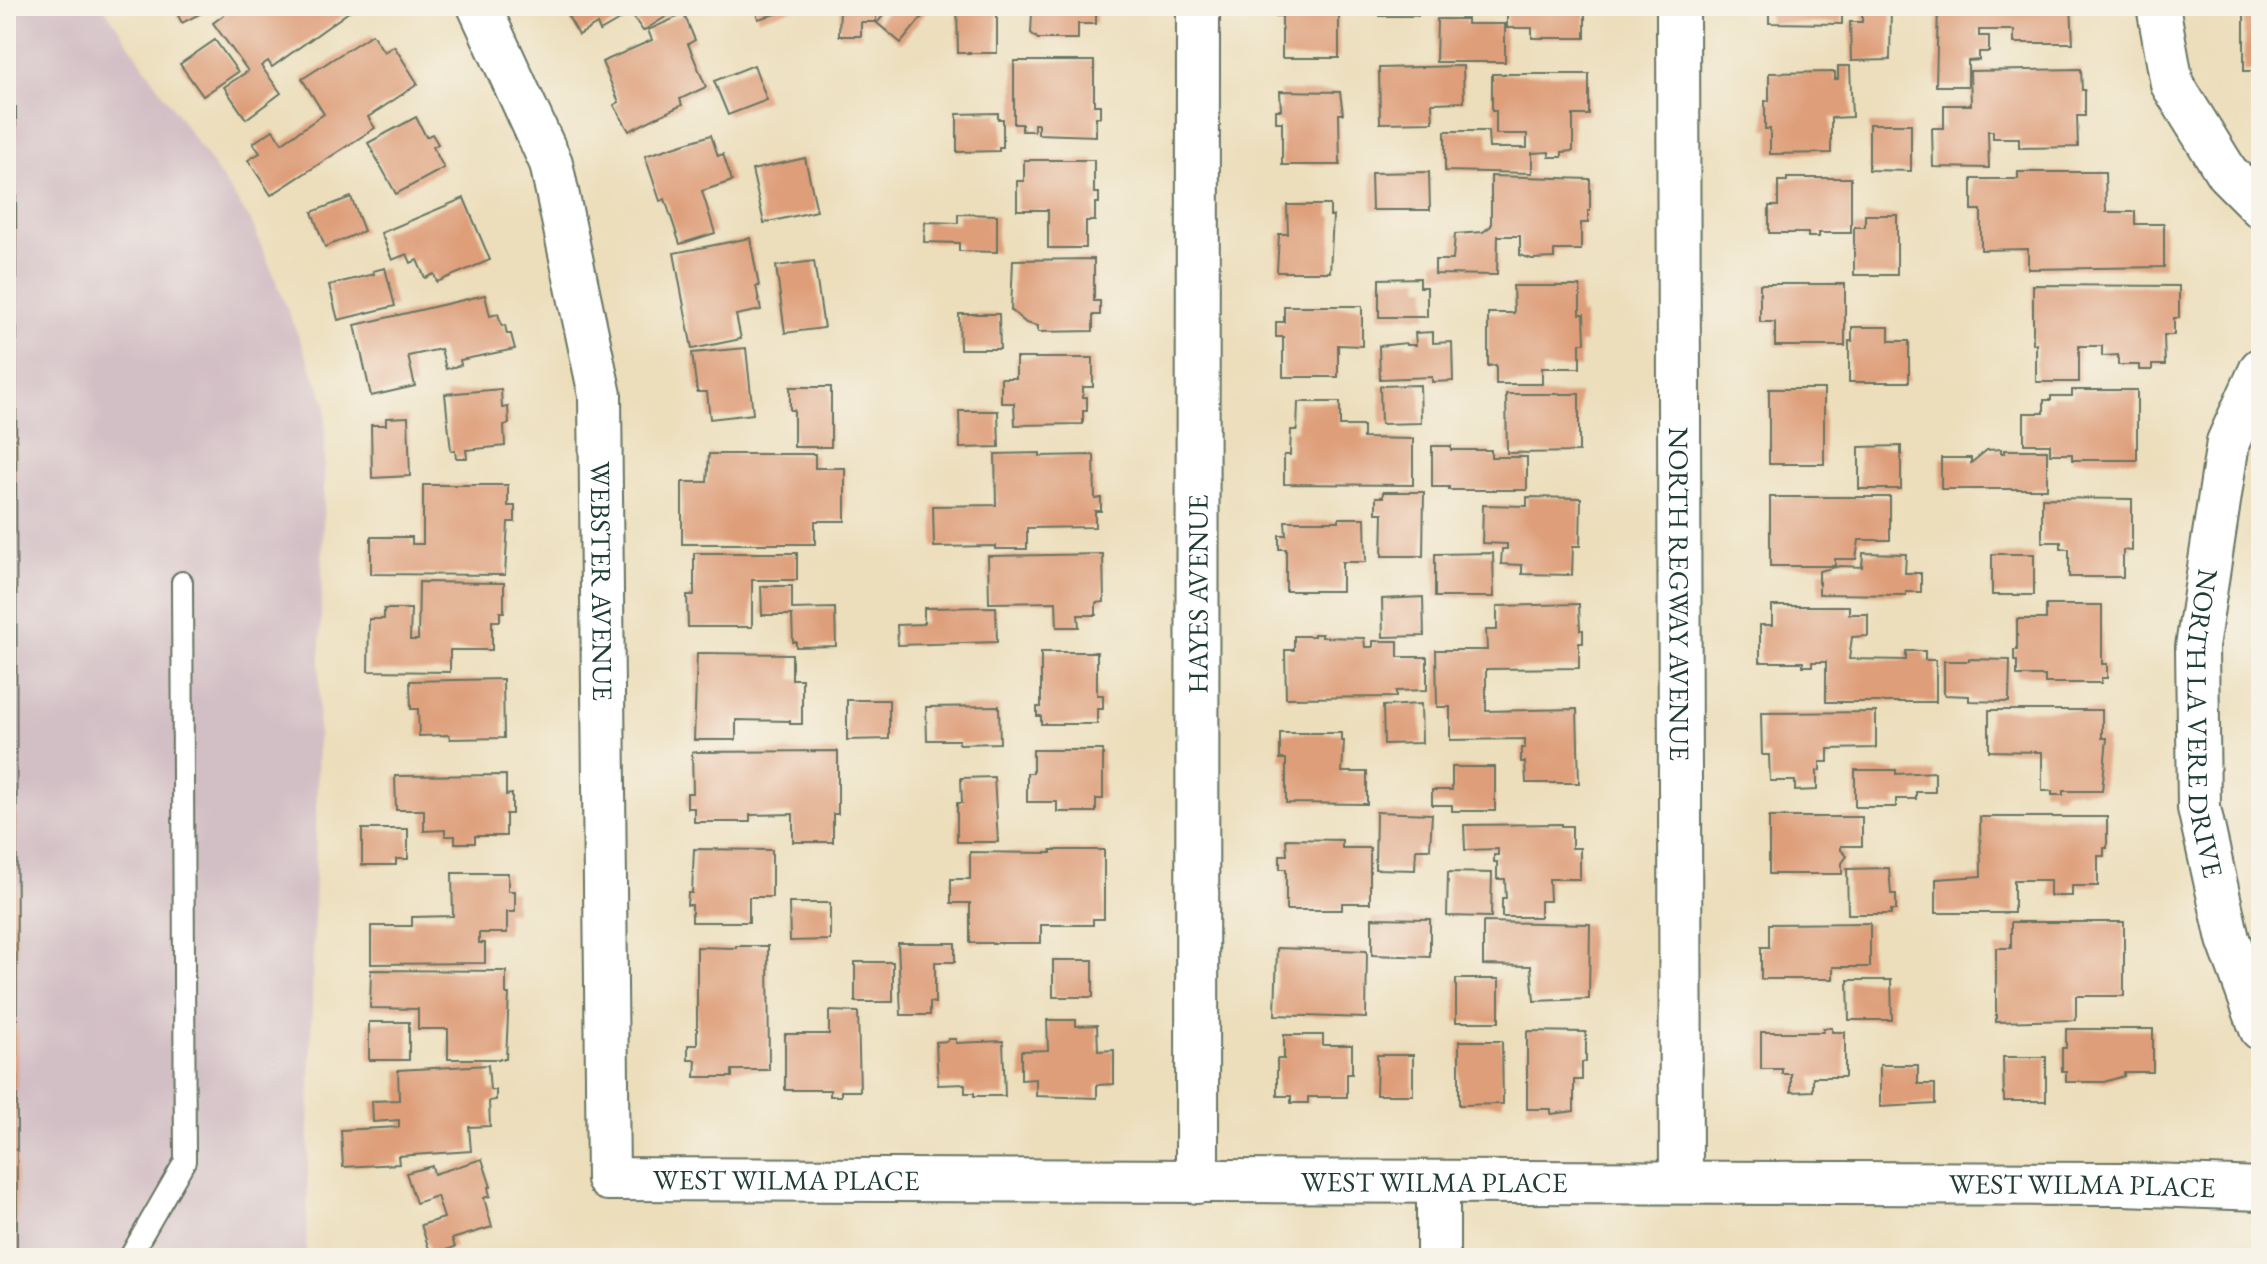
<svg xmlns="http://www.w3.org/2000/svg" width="2267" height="1264" font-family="'EB Garamond',serif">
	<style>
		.industrial { fill: #d2bec5 }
		.building { fill: #de9e79 }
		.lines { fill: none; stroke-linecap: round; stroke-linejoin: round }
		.lane-casing { stroke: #677563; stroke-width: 24 }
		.street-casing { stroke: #677563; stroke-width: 46 }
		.lane { stroke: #fff; stroke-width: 20 }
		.street { stroke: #fff; stroke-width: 42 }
		.labels { text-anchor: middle; stroke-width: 6; stroke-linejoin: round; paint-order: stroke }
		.street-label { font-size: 28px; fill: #1f3d34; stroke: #f7f3e8 }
	</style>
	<rect width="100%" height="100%" fill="#f7f3e8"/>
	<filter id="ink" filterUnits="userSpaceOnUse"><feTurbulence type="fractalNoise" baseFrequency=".0125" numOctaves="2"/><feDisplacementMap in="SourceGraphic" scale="16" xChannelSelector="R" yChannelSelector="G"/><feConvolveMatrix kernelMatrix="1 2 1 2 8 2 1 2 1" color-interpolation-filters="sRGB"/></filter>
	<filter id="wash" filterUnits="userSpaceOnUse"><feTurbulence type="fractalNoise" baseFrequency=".006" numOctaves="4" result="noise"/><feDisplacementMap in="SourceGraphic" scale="32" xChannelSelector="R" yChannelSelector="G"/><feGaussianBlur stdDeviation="1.8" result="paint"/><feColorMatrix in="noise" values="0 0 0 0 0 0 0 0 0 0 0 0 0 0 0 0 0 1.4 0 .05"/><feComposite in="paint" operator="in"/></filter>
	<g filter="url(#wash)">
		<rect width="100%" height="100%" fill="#ecdebb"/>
		<path class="industrial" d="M6,6H103L251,221L326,403L306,1258H6Z"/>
		<g id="blocks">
			<g class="building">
				<path d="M173,6H215L182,23Z"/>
				<path d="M236,6H357L272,67L268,61L261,66L281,93L246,119L224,87L248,71L213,23Z"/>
				<path d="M562,6H620L626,16L600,31L597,24L579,35Z"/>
				<path d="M642,6H683L643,31L634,18L645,11Z"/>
				<path d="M754,6H793L794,9L758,19Z"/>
				<path d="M840,6H876V22H861V36H839Z"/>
				<path d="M883,6H931L901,43L877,23L886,12Z"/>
				<path d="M957,6H997V53H958Z"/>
				<path d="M1027,6H1103V10H1096V24H1078V39H1038L1031,33L1032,13H1027Z"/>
				<path d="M1276,6H1339V58H1282V16H1276Z"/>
				<rect x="1380" y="6" width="38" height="10"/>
				<path d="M1507,6H1585V38H1532V28H1507Z"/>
				<path d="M1769,6H1848V9L1842,14V24L1769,23Z"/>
				<path d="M1862,6H1891L1890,60L1851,61L1850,22H1862Z"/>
				<path d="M1938,6H2071L2073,43H2014V30H1979V36H1989V52H1979V60L1968,61V86H1936Z"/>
				<path d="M2240,6H2261V71H2244V13H2240Z"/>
				<path d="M684,14L695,40L688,44L706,87L680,99L682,105L629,131L614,105L619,102L602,62L652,40L648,30Z"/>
				<path d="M1437,19H1467V24H1505V62H1436Z"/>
				<path d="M372,34L384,52L394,46L418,84L368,117L375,128L271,195L248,160L260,153L253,143L273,130L282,143L324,114L302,79Z"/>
				<path d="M215,40L238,72L203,96L180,64Z"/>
				<path d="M1014,61H1094V105H1100V117H1096V136L1038,134V124H1034V131H1022V124H1014Z"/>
				<path d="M754,65L767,100L728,115L714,81Z"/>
				<path d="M1463,66L1464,102L1432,103L1433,122L1380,123L1379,68Z"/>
				<path d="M1838,66H1850L1852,117L1831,118V153L1770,154V129H1765V101H1769V73L1835,72V79H1838Z"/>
				<path d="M2081,69L2082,90H2085V116H2077L2078,147L2019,148V138H1993V131H1988L1989,168L1933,167L1932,128H1944V105H1971L1970,71Z"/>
				<path d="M1492,74H1589V115H1573V151L1562,152V157H1549V152L1532,153V173L1445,171V131H1488L1489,148H1527V134H1496V111H1492Z"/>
				<path d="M1280,91L1340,92L1343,114H1339L1340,165H1282V122H1276V110H1281Z"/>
				<path d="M16,107L17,1258H6V108Z"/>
				<path d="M998,113V119H1003V147H999V151L957,152V114Z"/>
				<path d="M416,117L426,137L432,134L438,144L433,147L444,168L396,194L368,143Z"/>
				<path d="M1869,124H1911V171L1869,170Z"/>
				<path d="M711,135L718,156L723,154L732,181L702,191L715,233L680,244L665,199L660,201L645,156Z"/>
				<path d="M805,158L817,211L764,223L752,170Z"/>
				<path d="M1024,160H1094V193H1099V203H1095V221H1086V248H1048V210H1017V181H1024Z"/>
				<path d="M1429,172L1430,210H1372L1371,173Z"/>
				<path d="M2018,172H2105L2106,212H2135V224H2164V267L2028,269V249L1981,250V210H1972V179H2018Z"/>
				<path d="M1491,176L1590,179V211H1588V223H1581V250H1554V258L1532,259L1520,255V236H1498L1497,275L1435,274V260H1453L1455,234L1483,232L1491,226Z"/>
				<path d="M1787,178H1851V233H1819V237H1808V233H1769V206H1778V181H1787Z"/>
				<path d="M351,197L364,231L325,247L312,212Z"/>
				<path d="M464,198L490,260L437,282L434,274L425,278L417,260L411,263L407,254L392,260L381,233Z"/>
				<path d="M1287,205H1330V216H1333L1330,272H1277L1279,234H1288Z"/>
				<path d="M958,214L997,215V252L959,251V243L924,242L925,222L958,223Z"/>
				<path d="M1865,215H1897V275H1854V227H1865Z"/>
				<path d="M750,238L759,286H756L761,310L736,315L741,339L692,349L674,253Z"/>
				<path d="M1094,259V301H1100V315H1093V331L1038,332V326L1026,323L1011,310L1013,260Z"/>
				<path d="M814,261L824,328L785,333L776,266Z"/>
				<path d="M385,268L395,306L338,320L329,285L374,274L373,271Z"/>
				<path d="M1420,278V287H1427V317H1379V279Z"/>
				<path d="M1760,284H1845V346H1775V322H1760Z"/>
				<path d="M2033,285L2179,286V318H2174V335H2164L2165,365H2152V370H2139V365H2118V355L2102,356V346H2079V382H2036V344H2033Z"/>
				<path d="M1513,286H1580V314H1584L1585,343H1580V368H1542V384H1496V365L1488,366V313H1514Z"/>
				<path d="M485,295L490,316L498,314L502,326L505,325L507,334H511L515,349L460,360L461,365L446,369L441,349L408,356L415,386L371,396L355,325Z"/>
				<path d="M1284,306H1362V346L1338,345V377H1283V337H1276V322H1284Z"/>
				<path d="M959,314H999L1000,349H960Z"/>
				<path d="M1852,327H1889V341H1909V382H1849V341H1852Z"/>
				<path d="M1433,332V343L1452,342L1453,381L1432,382V377L1380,379L1379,346L1406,343V345H1416L1415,333Z"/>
				<path d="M746,348L753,414L710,419L707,392H697L692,353Z"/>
				<path d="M1016,358H1093V387H1083V397H1087V411H1083V424L1015,425L1014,403H1001V378H1016Z"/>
				<path d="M1420,385L1421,423L1381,424L1380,386Z"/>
				<path d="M790,387H831V447H794V410H790Z"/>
				<path d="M501,389L502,408L508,407L509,424L504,425L505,446L466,450L467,458H456L455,451H451L445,394Z"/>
				<rect x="1769" y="389" width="55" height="75"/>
				<path d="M2072,390H2137V460H2072V454H2050V444H2024V413H2044V400H2051V396H2072Z"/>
				<path d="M1506,394H1579V452L1507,453Z"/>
				<path d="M1298,402H1340V426H1363V438L1413,439V485L1284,484V455H1290L1291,430H1297Z"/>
				<path d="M959,411H998L999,447L960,448Z"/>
				<path d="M408,417L410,476L372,478L371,425H386V418Z"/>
				<path d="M1432,446H1451V450H1491V457H1527V490H1449V487H1432Z"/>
				<path d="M1901,446V489H1859V447Z"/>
				<path d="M2001,449V453H2004V450H2047V489H1941V458H1971V463L1987,450Z"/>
				<path d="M1040,453V456L1094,455L1095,499L1101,498V511H1095V527L1027,528V549H995V546L934,547L933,506L996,505L995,454Z"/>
				<path d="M709,454H815V468H845V521H815V544H682V482H707Z"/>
				<path d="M423,485H508V506H515V522H508L505,575L371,574V537H412V544H423Z"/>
				<path d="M1383,492H1424L1423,556H1382L1383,513H1376V497H1383Z"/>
				<path d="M1527,497L1581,498L1580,546H1573L1572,575L1522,574V565L1501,564L1502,549H1507V544L1482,543L1483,505L1527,506Z"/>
				<path d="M1770,497H1890V540H1859L1856,559H1835V566H1770Z"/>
				<path d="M2042,498L2132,499V551L2123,550V577H2069V549H2061V542H2042Z"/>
				<path d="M1339,518H1365L1366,562H1342V591H1286V549H1279V535H1286L1285,521H1339Z"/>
				<path d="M694,553H797V580H752V627H688L687,595H694Z"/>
				<path d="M1493,553L1494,597H1435V554Z"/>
				<path d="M1863,553L1906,554L1905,573H1921V592H1906V595L1819,594V571L1840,566L1862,567Z"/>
				<path d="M1103,554L1104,602L1096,603V615H1078L1079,627H1057L1056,602L989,603L988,556Z"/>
				<rect x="1992" y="554" width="42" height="41"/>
				<path d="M419,582L504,583V612H500V621H492V650H450V672L368,671L369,619H384V609H411L410,640H418Z"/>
				<path d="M761,586H792V609L835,608L836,646L796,647V642H793L792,615H762Z"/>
				<path d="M1423,597L1424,636L1383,637L1382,599Z"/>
				<path d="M1579,604L1580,630H1583V643H1579V668L1486,669V711L1577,709L1579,783H1526L1525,762H1521V748H1525V739L1450,740V707H1437L1436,650H1487L1486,630H1497V606Z"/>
				<path d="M2046,605H2102V664H2107V678H2101V683H2045V676H2017V661H2014V650H2017V619H2046Z"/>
				<path d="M1772,606H1849V614H1868V636L1852,637L1849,659L1906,660V651H1925V660H1936V702H1826V662H1812V666H1803V662H1760V625H1772Z"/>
				<path d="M996,607L997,642L898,645L897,625L924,624V608Z"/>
				<path d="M1314,634H1322V637L1364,638L1365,647H1373V641H1398V657H1427V690L1396,691V697L1286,698L1285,650H1294V636H1314Z"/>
				<path d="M1041,652H1097V695H1103V709H1097V724H1041V716H1037V707H1041Z"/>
				<path d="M697,653L792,654V679H802V724H790V721L736,720V740H694Z"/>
				<path d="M1969,659L2010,660L2009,702L1969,701V696L1944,695V661H1969Z"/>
				<path d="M503,679L504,738L450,739L449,735L419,736L418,709H411L410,681Z"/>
				<path d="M847,700H889V739L847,740Z"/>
				<path d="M1421,704L1422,743L1384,744L1383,706Z"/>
				<path d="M999,706L1000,743L959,744V740H927L926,707Z"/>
				<path d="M1989,710H2102V738H2107L2102,791H2063V795H2052V791H2042V752L1989,751Z"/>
				<path d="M1876,712V748L1828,749V762H1820V770L1817,771V790L1795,791V781H1770L1769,755H1762L1761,713Z"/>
				<path d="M1280,733H1341V741H1344L1342,772H1367V804L1286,803V759H1280Z"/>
				<path d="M1033,750H1103V799H1096V812H1057V802H1027V773H1033Z"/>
				<path d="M838,751V814H833V842H793V814L750,815V822H694V808H687V793H693L692,752Z"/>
				<path d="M1452,767H1495V811H1452V805H1432V790H1452Z"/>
				<path d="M1855,770H1896V774L1935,772V792H1916V799H1896V807H1855Z"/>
				<path d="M506,775V795L512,794V814H506V836H475V843H455V836H445V830L424,831V810H396L395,776Z"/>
				<path d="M994,777L998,842H957V803H962L961,778Z"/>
				<path d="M1376,812L1432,814L1430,849H1416L1415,870L1375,869Z"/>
				<path d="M1769,817H1862V846H1841V850L1847,856L1842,863V874H1769Z"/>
				<path d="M1980,817H2107V848H2104V856H2098V886H2072V896H2050V880H2014V913H1936V879L1981,876Z"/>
				<path d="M1562,824V826H1572V848H1580V879H1549L1550,901H1540V917H1502V898H1506L1505,879H1497V862H1494V855H1498V849L1465,850L1464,825Z"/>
				<path d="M362,829H408V859H396V865H362Z"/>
				<path d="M1286,839L1342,840V848H1370V903H1342V910H1286V869H1280V855H1287Z"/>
				<path d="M694,849L772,850V897H749V922H692V905H687L688,893H692Z"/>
				<path d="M1051,850H1104V919H1093V925H1041V943H970V903H951V879H970V852L1051,853Z"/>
				<path d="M1889,868L1891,894H1896V910H1891V914H1848L1847,869Z"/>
				<path d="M1448,872L1492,873L1491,917L1447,916Z"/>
				<path d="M452,873H508V891H515V912H507V933H479V943H485V963L371,964V926H412V917L453,916Z"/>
				<path d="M789,903H830V940L790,941Z"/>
				<path d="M1372,918L1430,919V957L1372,955Z"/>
				<path d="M1483,922L1590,924L1589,999L1534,1001L1531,966L1483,965Z"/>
				<path d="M2011,922H2124V996H2076V1020L1996,1022V948H2011Z"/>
				<path d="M1870,923V967H1833V979H1761V947H1769V924Z"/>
				<path d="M898,943H955V962H935V1003L930,1002V1015H901Z"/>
				<path d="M736,946H768L769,1070H732V1077H695L696,1060H688V1045H697V947L736,948Z"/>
				<path d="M1277,948L1367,951L1366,1018L1275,1015Z"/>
				<rect x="1053" y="960" width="40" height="37"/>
				<rect x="855" y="962" width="38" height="40"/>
				<path d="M371,970L506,971V994H509L506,1059H448V1029H418V1009L370,1008Z"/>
				<rect x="1456" y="979" width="43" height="43"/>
				<path d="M1848,980H1891L1892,1020H1849Z"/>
				<path d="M829,1011L858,1012L860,1091H841V1096H830V1090H785V1034H829Z"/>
				<path d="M1047,1020H1076V1026L1097,1025L1098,1051L1114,1050V1084L1097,1085V1098L1036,1096V1079L1021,1080V1051L1048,1050Z"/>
				<rect x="369" y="1022" width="40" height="38"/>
				<path d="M1823,1028H1832V1032H1845V1077H1813V1091L1791,1092V1074H1782V1069H1761V1032H1823Z"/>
				<path d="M2066,1029H2153V1072H2124V1076L2104,1082H2066V1071H2062V1048H2066Z"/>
				<path d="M1527,1031L1586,1032V1062H1582V1080H1574V1111L1551,1114V1109H1527Z"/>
				<path d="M1284,1035H1323V1045H1352V1074H1347V1097H1308V1103H1291V1096H1277V1059H1284Z"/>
				<path d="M948,1039H956V1043L1003,1041L1005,1096H974V1093H965V1084L938,1085L936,1042L948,1041Z"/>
				<path d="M1459,1041H1502L1503,1104L1459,1105Z"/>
				<path d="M1377,1055H1413V1095H1376Z"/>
				<path d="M2003,1057H2046V1101H2004Z"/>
				<path d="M488,1065L490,1090H496V1100L489,1101L490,1126L469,1127L471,1151L398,1156L399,1164L343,1167L341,1130L399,1127V1120L373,1122L372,1101L399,1100L398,1070Z"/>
				<path d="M1880,1065H1918V1084H1935V1104L1880,1107Z"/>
				<path d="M482,1159L491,1187H488L490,1196L484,1198L492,1227L452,1239L455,1247L431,1255L421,1225L444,1218L437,1196L416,1203L406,1173L432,1166L434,1174Z"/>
			</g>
		</g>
	</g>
	<g filter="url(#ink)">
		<use href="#blocks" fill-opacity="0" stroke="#677563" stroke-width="2"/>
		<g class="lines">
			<defs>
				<path id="lane" d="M129,1258L185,1161L182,582"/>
				<g id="street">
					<path id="s1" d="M479,6L551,163L600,395L608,1179L2123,1184L2261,1189"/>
					<path id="s2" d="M1678,6L1681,1182"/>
					<path d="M2158,6L2172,84L2227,173L2261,207"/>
					<path id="s3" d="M2261,369L2228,442L2197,647L2199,808L2228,939L2261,1029"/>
					<path id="s4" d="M1197,1182L1198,6"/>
					<path d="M1438,1258V1182"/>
				</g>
			</defs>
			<use href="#lane" class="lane-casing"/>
			<use href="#street" class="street-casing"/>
			<use href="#lane" class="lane"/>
			<use href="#street" class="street"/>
		</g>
	</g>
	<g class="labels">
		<g class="street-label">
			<text dy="10" stroke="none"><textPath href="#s1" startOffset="596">WEBSTER AVENUE</textPath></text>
			<text dy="10" stroke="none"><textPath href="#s4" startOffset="588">HAYES AVENUE</textPath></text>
			<text dy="10" stroke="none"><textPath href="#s2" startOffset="588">NORTH REGWAY AVENUE</textPath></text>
			<text dy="10" stroke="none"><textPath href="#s3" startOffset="364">NORTH LA VERE DRIVE</textPath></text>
			<text dy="10" stroke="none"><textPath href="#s1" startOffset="1372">WEST WILMA PLACE</textPath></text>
			<text dy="10" stroke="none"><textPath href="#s1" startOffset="2020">WEST WILMA PLACE</textPath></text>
			<text dy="10" stroke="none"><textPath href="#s1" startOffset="2668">WEST WILMA PLACE</textPath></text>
		</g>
	</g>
	<rect width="2267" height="1264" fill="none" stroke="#f7f3e8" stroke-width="32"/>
</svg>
